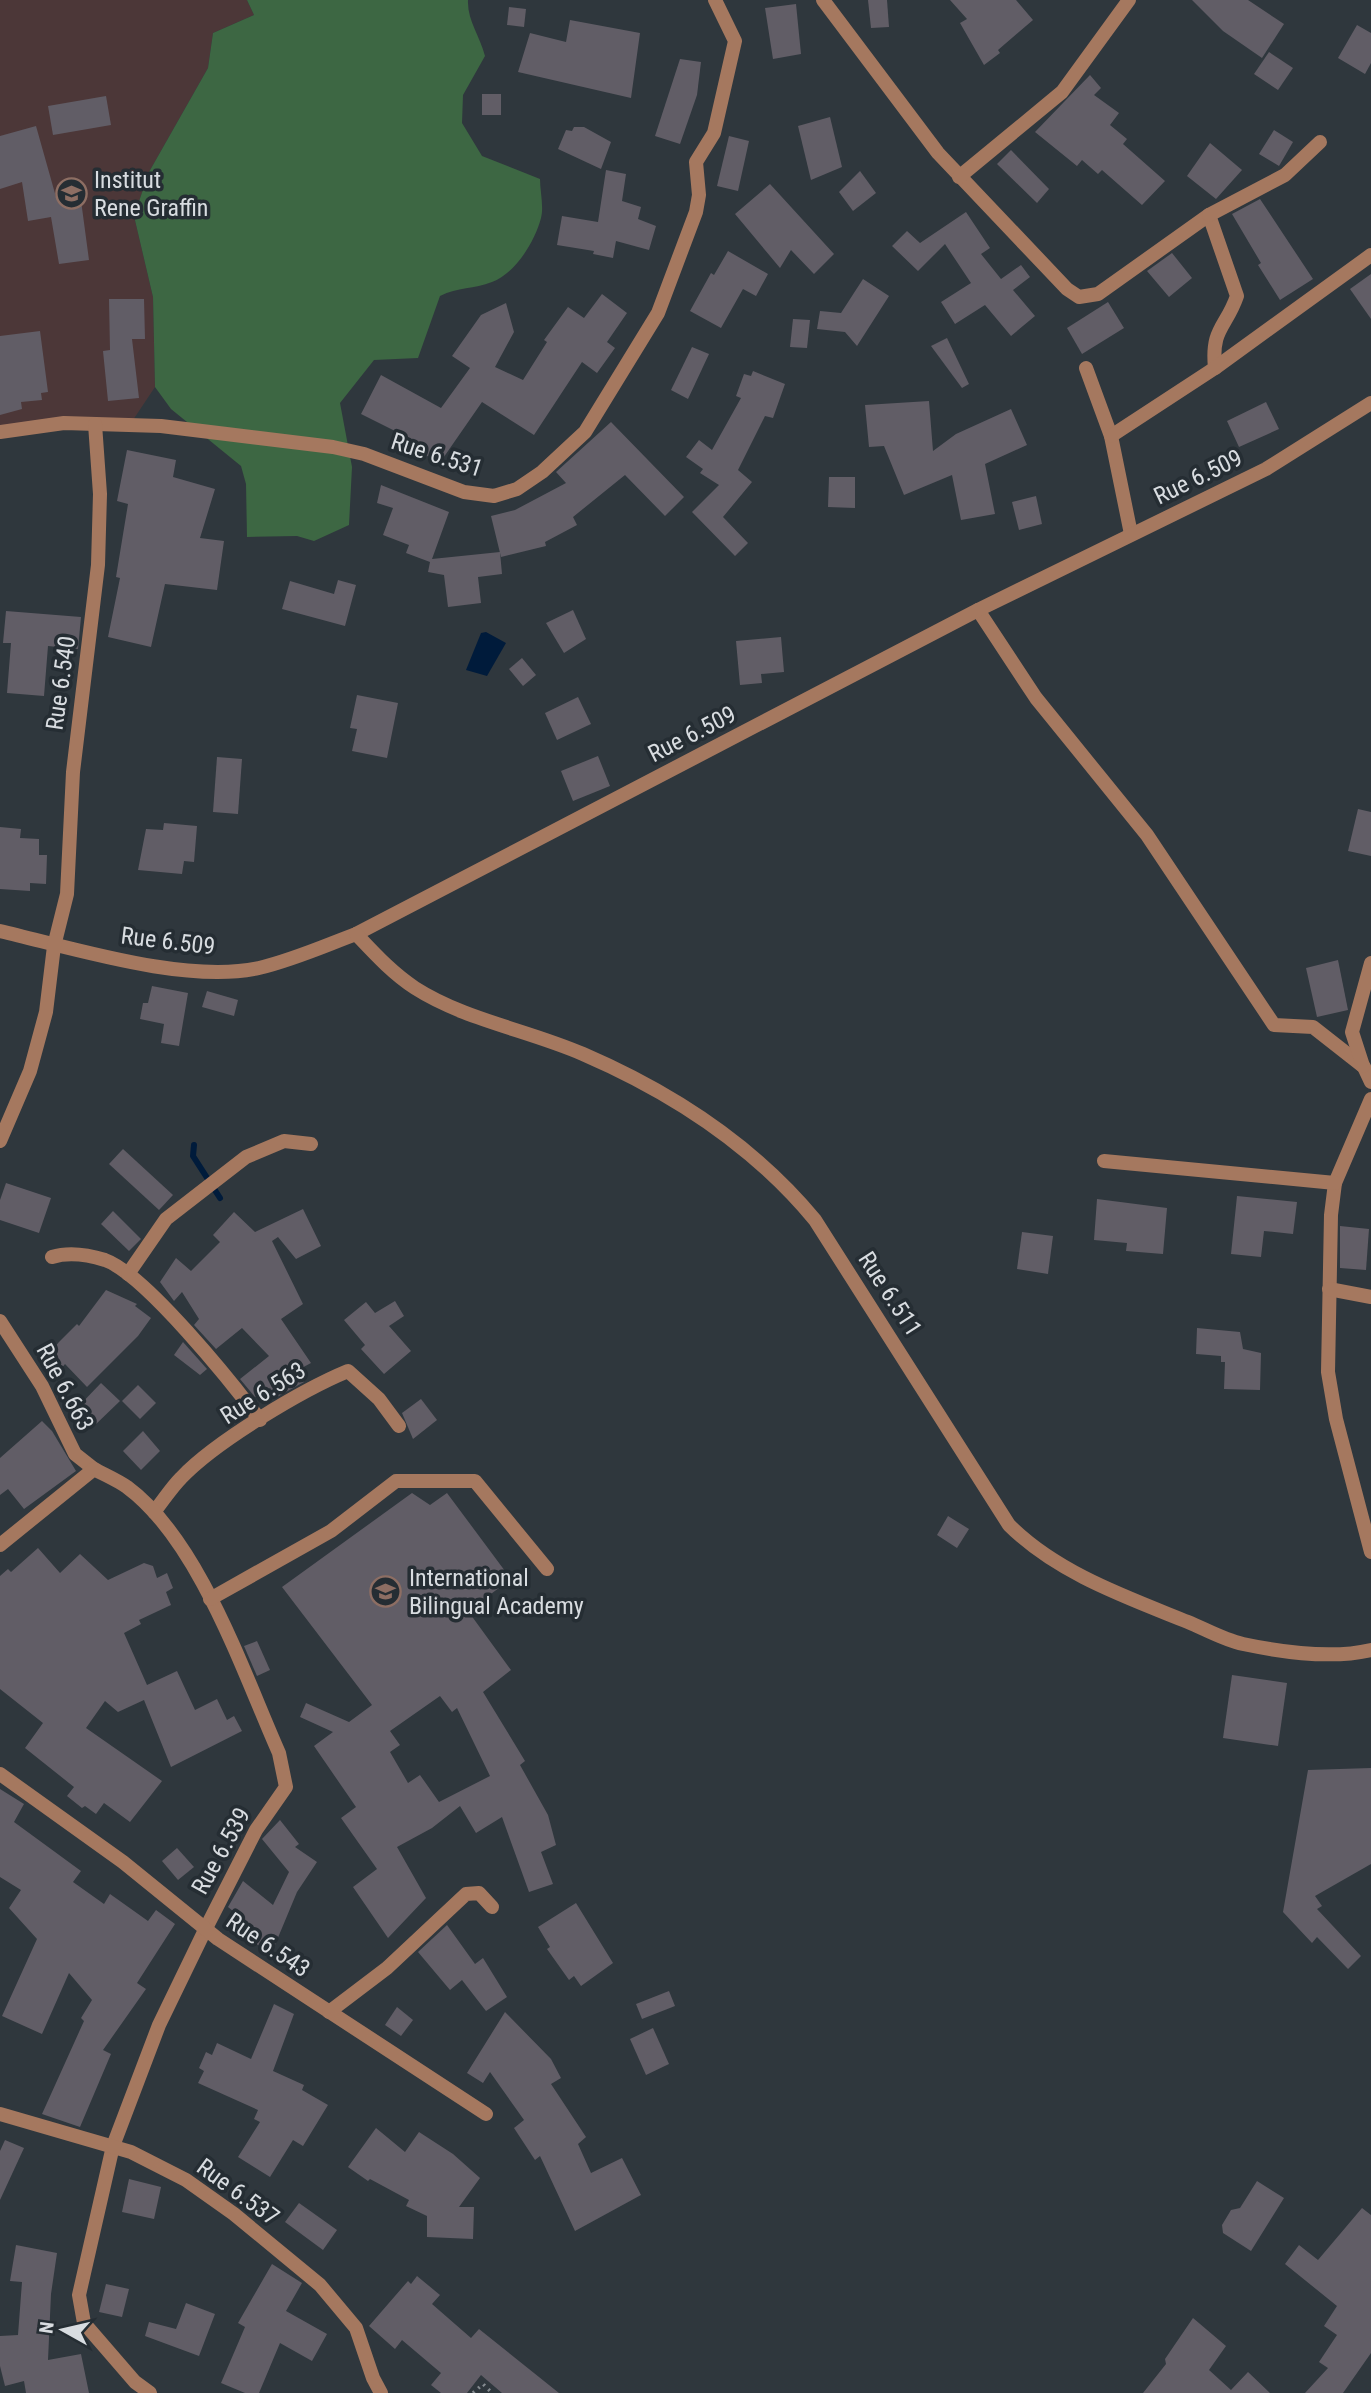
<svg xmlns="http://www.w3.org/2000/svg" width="1371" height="2393" font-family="'Roboto Condensed',sans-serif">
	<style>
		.education { fill: #4c3738 }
		.green { fill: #3d6743 }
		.water { fill: #001b3b }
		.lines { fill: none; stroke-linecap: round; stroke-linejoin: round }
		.stream { stroke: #001b3b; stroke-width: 6 }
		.building { fill: #615d66; fill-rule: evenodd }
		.path { stroke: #868c91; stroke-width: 3.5; stroke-dasharray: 2 5; stroke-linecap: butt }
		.minor { stroke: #a5785f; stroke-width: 14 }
		.labels { text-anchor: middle; stroke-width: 7; stroke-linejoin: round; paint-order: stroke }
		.poi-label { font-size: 24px; fill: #d8dce0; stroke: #252d33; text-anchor: start }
		.street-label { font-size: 24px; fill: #d8dce0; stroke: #252d33 }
	</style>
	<rect width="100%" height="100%" fill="#2f373d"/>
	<path class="education" d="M0,0H247L254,15L213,33L208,68L149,172L134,216L153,297L155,387L129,426L0,427Z"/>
	<path class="green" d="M247,0H468C467,20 480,36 485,56L463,95L462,123L482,156L540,179C540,191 544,207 541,218C535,241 516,273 492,282C474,289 458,287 440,296L418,358L374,360L340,403L352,467L349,525L314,541L297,536L247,537L246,484L241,466L171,409L155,387L153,297L134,216L149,172L208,68L213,33L254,15Z"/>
	<path class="water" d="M486,632L506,643L487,676L466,670L481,633Z"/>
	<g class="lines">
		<path class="stream" d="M194,1145L193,1156L220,1198"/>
	</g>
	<g class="building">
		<path d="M868,0H887L889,27L871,28Z"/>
		<path d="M950,0H1016L1033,20L998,50L1000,53L984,65L960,23L967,19Z"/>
		<path d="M1192,0H1248L1284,24L1262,58L1223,31Z"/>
		<path d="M796,4L801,54L773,59L765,8Z"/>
		<path d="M509,7L526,9L524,27L507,25Z"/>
		<path d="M570,20L640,33L631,98L518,72L530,33L566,42Z"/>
		<path d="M1357,25L1371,33V63L1365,74L1338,58Z"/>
		<path d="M1269,52L1293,68L1278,90L1254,74Z"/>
		<path d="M680,59L701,62L697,95L680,144L655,136Z"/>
		<path d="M1090,75L1101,88L1094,95L1119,113L1110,125L1127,139L1123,144L1165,181L1142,205L1102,170L1098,174L1082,160L1077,166L1035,132Z"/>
		<rect x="482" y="94" width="19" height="21"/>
		<path d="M106,96L111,125L53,135L48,106Z"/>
		<path d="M830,117L842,167L811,180L798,126Z"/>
		<path d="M36,126L56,197L80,193L89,260L59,264L51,217L28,221L22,182L0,189V136Z"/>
		<path d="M574,127H584L611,142L601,169L558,149L566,130L572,131Z"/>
		<path d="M1274,130L1293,142L1279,166L1259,154Z"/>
		<path d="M729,136L749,141L738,191L717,186Z"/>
		<path d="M1210,143L1242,170L1216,199L1187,176Z"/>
		<path d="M1011,150L1049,189L1037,203L997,164Z"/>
		<path d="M606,170L626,174L622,201L641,207L638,219L656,226L649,250L616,241L613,258L593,254L594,251L557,245L562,216L598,222Z"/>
		<path d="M860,171L876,193L853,211L839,192Z"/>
		<path d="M770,184L834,254L814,274L791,250L780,268L735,214Z"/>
		<path d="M1260,199L1313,279L1280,300L1258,265L1261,263L1232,214Z"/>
		<path d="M966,212L990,248L981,254L1001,279L1021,265L1030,277L1013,290L1035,316L1011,336L985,305L955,324L941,302L971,283L945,244L918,271L892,246L907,231L920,243Z"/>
		<path d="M728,251L768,274L756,296L743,289L721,328L690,311L711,273L714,275Z"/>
		<path d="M1172,253L1192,278L1169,297L1147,271Z"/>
		<path d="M1371,274V319L1350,289Z"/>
		<path d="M863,279L889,296L857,346L845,332L817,329L820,311L841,313Z"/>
		<path d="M602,294L627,313L607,342L615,348L597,373L582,362L534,435L482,402L439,464L410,444L413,440L361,414L381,375L441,408L470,368L452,356L481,315L506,303L514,332L495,367L523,380L547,342L544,340L568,307L584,318Z"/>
		<path d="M109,299H144L145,339H132L139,398L108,401L103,351L110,350Z"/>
		<path d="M1108,302L1124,328L1082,354L1067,328Z"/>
		<path d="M793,319L810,320L807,348L790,347Z"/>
		<path d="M40,331L48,392L41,393L42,400L21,402L22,409L0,415V336Z"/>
		<path d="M947,338L969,384L962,388L931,346Z"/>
		<path d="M692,347L709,354L688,399L671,390Z"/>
		<path d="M753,371L785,384L773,418L765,416L738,470L752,482L723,517L748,543L735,556L692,512L719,485L700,473L703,469L686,457L699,440L712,450L741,398L736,396L744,374L751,376Z"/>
		<path d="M929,401L933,451L956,434L1011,409L1027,445L985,464L995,514L961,520L952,475L904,495L884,446L869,447L865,405Z"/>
		<path d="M1266,402L1279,429L1239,447L1227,421Z"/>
		<path d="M611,422L684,497L665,516L625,475L573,517L577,525L545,542L546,546L501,557L491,516L515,510L566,483L556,472Z"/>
		<path d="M127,450L176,460L173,477L215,489L200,538L224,541L217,590L165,584L151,647L108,637L120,578L116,577L128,504L117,501Z"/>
		<path d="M829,477H855V508L828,507Z"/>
		<path d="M381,485L449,512L432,559L500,552L502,574L478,577L481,603L448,607L444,575L428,572L430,562L406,553L409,545L383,535L393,508L377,503Z"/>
		<path d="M1036,496L1042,524L1019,530L1012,502Z"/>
		<path d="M338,580L356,585L345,626L282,609L290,581L334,594Z"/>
		<path d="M573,610L586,639L564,653L546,623Z"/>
		<path d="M6,611L81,617L78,649L48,646L44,696L7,693L11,643H3Z"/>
		<path d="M781,637L784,672L761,674L762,683L740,685L736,641Z"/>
		<path d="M522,658L536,675L523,686L509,669Z"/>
		<path d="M357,695L398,703L387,758L352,751L357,729L350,728Z"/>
		<path d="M578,697L591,724L557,740L545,713Z"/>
		<path d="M598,756L610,786L573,801L561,771Z"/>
		<path d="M217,757L242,759L238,814L213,812Z"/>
		<path d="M1358,809L1371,812V856L1348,851Z"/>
		<path d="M164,823L197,826L194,862L184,861L182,874L138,870L146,829L163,830Z"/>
		<path d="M0,827L21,829L20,838L39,839V855H47L46,884L30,883V891L0,889Z"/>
		<path d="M1338,960L1348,1010L1317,1017L1306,968Z"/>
		<path d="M152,986L188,993L179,1046L161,1043L164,1024L140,1019L143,1003H148Z"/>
		<path d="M207,991L238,1000L234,1016L202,1007Z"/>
		<path d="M123,1149L173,1195L159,1210L109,1164Z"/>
		<path d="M6,1183L51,1198L39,1233L0,1220V1200Z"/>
		<path d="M1237,1196L1297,1202L1293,1234L1264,1231L1261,1257L1231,1254Z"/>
		<path d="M1097,1199L1167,1208L1163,1254L1126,1251L1127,1243L1094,1240Z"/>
		<path d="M303,1209L321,1246L296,1259L278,1237L272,1241L303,1304L281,1319L311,1363L296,1371L304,1382L277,1397L270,1388L255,1397L240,1379L269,1356L242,1328L216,1349L194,1325L199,1319L182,1292L174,1301L160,1282L176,1258L191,1271L220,1242L213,1235L234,1212L255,1232Z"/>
		<path d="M113,1211L141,1239L129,1251L101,1224Z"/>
		<path d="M1340,1226L1369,1229L1366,1270L1340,1268Z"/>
		<path d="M1022,1232L1053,1236L1048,1274L1017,1269Z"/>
		<path d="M106,1290L137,1304L135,1306L151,1318L138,1336L87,1387L65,1364L57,1374L42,1362L59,1342L77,1324L79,1326Z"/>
		<path d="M395,1301L404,1316L389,1326L411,1351L384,1374L361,1349L365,1345L344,1320L366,1302L375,1313Z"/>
		<path d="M1197,1328L1240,1332L1243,1349L1261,1353L1260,1390L1224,1389L1225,1362H1221V1356L1196,1354Z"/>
		<path d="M183,1342L207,1369L200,1375L174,1355Z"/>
		<path d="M101,1383L120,1401L94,1426L77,1408Z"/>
		<path d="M138,1385L156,1403L140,1419L122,1401Z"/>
		<path d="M421,1399L437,1420L413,1439L402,1413Z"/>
		<path d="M42,1421L52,1431L76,1471L24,1509L8,1489L0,1495V1458Z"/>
		<path d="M143,1431L160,1451L141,1470L123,1451Z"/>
		<path d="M412,1493L430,1505L447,1493L511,1579L468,1611L511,1670L483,1692L525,1761L520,1765L548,1815L556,1845L541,1852L553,1884L529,1892L502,1817L476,1833L460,1806L432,1828L397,1847L426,1898L388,1938L353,1887L377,1869L341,1818L356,1807L314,1746L333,1732L300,1717L306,1703L349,1722L372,1705L282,1587ZM440,1696L452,1712L457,1708L490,1776L439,1802L420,1775L408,1783L390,1752L400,1745L390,1731Z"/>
		<path d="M948,1516L969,1529L957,1548L937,1535Z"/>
		<path d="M38,1548L60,1573L80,1554L108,1580L144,1563L153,1566L157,1578L167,1573L173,1588L166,1592L171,1605L139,1620L141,1624L124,1633L147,1685L177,1671L195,1710L217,1699L227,1720L234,1716L242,1731L171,1767L144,1700L118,1712L105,1701L86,1728L162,1781L130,1822L104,1803L96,1814L85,1806L82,1808L67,1796L74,1787L25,1748L43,1723L0,1689V1576L8,1569L11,1572Z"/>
		<path d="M257,1641L270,1670L257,1676L244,1646Z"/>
		<path d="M1232,1675L1287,1683L1278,1746L1223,1738Z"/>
		<path d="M1371,1768V1864L1315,1896L1322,1906L1317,1909L1361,1956L1348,1969L1317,1937L1312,1943L1283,1912L1308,1770Z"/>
		<path d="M0,1789L24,1804L14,1822L81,1871L73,1882L104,1904L110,1894L148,1921L156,1910L175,1924L137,1983L146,1989L103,2050L111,2054L80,2127L42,2114L84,2021L81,2018L92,2000L69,1973L42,2034L2,2016L37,1939L9,1908L21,1890L0,1877Z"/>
		<path d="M280,1820L299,1844L295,1847L317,1862L297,1892L272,1952L248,1940L254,1928L228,1907L243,1881L273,1905L289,1872L262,1839Z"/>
		<path d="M177,1848L194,1867L178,1880L162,1861Z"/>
		<path d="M576,1903L613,1963L581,1986L574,1976L569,1980L547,1949L550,1947L538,1927Z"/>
		<path d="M447,1925L475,1964L483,1958L507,1997L486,2011L462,1980L450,1990L418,1952Z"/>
		<path d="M669,1991L675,2006L642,2019L636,2004Z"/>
		<path d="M274,2004L294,2014L273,2071L304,2085L302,2090L328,2105L303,2146L293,2140L270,2177L238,2157L260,2122L254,2119L258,2110L198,2083L204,2071L199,2068L206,2052L212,2055L217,2043L251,2059Z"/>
		<path d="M397,2007L413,2020L401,2036L385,2025Z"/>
		<path d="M505,2012L551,2059L561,2078L551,2084L586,2137L578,2144L591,2173L622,2158L641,2195L575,2231L540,2156L535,2160L514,2128L524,2120L490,2072L483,2083L467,2073Z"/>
		<path d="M653,2028L669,2064L646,2075L630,2039Z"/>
		<path d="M376,2128L405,2152L419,2132L453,2154L480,2178L459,2207H474L473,2239L427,2237V2216L406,2206L409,2200L370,2179L368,2181L348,2167Z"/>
		<path d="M5,2140L24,2148L0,2200V2151Z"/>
		<path d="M129,2179L161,2187L154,2219L122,2212Z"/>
		<path d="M1257,2181L1284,2198L1251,2251L1223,2233L1222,2225L1231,2210L1240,2208Z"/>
		<path d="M299,2203L337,2230L323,2250L285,2222Z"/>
		<path d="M1362,2208L1371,2215V2353L1343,2393H1305L1328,2368L1319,2362L1337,2335L1324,2326L1337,2306L1285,2264L1299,2245L1318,2260Z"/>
		<path d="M16,2245L57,2253L51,2294L48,2360L81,2354L89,2393H26L24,2381L5,2386L0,2366V2336L18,2335L22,2282L10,2281Z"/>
		<path d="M272,2264L302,2283L286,2311L327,2334L312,2361L280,2343L259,2393H245L221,2383L245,2327L238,2323Z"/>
		<path d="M417,2276L440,2295L432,2304L471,2338L479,2329L559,2393H502L481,2375L467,2393H441L431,2385L441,2373L402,2340L395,2349L369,2326L408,2281L411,2284Z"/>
		<path d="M106,2284L129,2289L122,2317L99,2312Z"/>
		<path d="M186,2303L215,2314L199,2356L145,2336L149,2322L176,2329Z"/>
		<path d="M1193,2318L1226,2346L1209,2370L1231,2390L1248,2372L1270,2393H1143L1166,2364L1165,2359Z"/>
	</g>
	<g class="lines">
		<path class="path" d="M473,2393L483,2384L492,2393"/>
		<g class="minor">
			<path d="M823,0L938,153L1067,289L1079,297L1098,294L1209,215L1237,296C1226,328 1211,328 1215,368"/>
			<path d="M959,177L1062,92L1129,0"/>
			<path d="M1209,215L1285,175L1320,142"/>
			<path d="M1086,368L1111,436L1131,534"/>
			<path d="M0,432L64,423L161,426L333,447L364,454L464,492L494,496L517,489L542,472L585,432L658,313L696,212L699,195L696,162L714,133L735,41L715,0"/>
			<path d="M1111,436L1215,368L1371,255"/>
			<path d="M978,610L1036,698L1147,835L1274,1025L1313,1027L1364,1067L1371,1082"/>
			<path d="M0,931C73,948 186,984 259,968C293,960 324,946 356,934L978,610L1266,469L1371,403"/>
			<path d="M356,934C374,953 392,973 415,988C465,1020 528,1030 583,1054C671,1092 753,1145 815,1220L1009,1525C1057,1573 1126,1597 1188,1622C1205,1629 1224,1640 1243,1644C1281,1652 1333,1659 1371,1650"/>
			<path d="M1363,1066L1352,1032L1371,963"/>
			<path d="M1371,1099L1335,1183L1331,1215L1328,1372L1336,1419L1371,1552"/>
			<path d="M0,1141L30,1071L46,1012L54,946L67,894L73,772L98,565L100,494L95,424"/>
			<path d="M1104,1161L1335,1183"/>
			<path d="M52,1257C68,1252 89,1255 105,1260C145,1274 233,1384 260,1420"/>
			<path d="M128,1274L166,1219L246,1157L284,1141L311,1144"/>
			<path d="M1329,1289L1371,1297"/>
			<path d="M0,1321L42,1386L75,1454L94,1469"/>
			<path d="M154,1512C163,1501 171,1488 181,1478C215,1442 302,1390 348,1371L379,1399L399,1426"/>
			<path d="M0,1545L94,1469C105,1475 117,1480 127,1487C199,1540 243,1672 279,1753L286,1787L256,1830L205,1930L159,2025L113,2146L79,2295L84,2323L135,2382L150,2393"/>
			<path d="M210,1599L331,1531L396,1481H475L547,1569"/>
			<path d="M0,1774L123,1862L218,1939L486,2114"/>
			<path d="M329,2012L387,1968L466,1894L479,1893L492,1907"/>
			<path d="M0,2114L131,2152L186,2180L234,2214L320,2285L356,2328L373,2378L381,2393"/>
		</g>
	</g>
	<defs>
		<symbol id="school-ring" viewBox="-11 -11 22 22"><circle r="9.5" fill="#252d33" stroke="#8d6e63" stroke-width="1.5"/><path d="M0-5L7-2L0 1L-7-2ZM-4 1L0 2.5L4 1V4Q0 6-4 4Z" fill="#8d6e63"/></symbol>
	</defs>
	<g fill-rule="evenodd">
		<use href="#school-ring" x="54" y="176" width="35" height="35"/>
		<use href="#school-ring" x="368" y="1574" width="35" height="35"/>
	</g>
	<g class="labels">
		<g class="poi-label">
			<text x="94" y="188">Institut<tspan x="94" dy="28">Rene Graffin</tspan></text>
			<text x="409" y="1586">International<tspan x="409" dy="28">Bilingual Academy</tspan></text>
		</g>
		<g class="street-label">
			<text transform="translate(437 455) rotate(18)" y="8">Rue 6.531</text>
			<text transform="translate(1198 477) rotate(-26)" y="8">Rue 6.509</text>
			<text transform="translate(61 683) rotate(-82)" y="8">Rue 6.540</text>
			<text transform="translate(692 734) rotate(-27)" y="8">Rue 6.509</text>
			<text transform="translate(168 941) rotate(7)" y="8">Rue 6.509</text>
			<text transform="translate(890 1294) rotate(57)" y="8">Rue 6.511</text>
			<text transform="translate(65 1387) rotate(62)" y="8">Rue 6.663</text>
			<text transform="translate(263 1393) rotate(-32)" y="8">Rue 6.563</text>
			<text transform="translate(221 1851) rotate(-61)" y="8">Rue 6.539</text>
			<text transform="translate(268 1945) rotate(34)" y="8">Rue 6.543</text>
			<text transform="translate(238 2192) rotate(36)" y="8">Rue 6.537</text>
		</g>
	</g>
	<g transform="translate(63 2330) rotate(278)" stroke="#252d33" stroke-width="5" paint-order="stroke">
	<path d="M0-5L12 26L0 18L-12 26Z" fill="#d8dce0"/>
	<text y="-10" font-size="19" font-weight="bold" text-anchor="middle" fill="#d8dce0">N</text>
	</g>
</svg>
